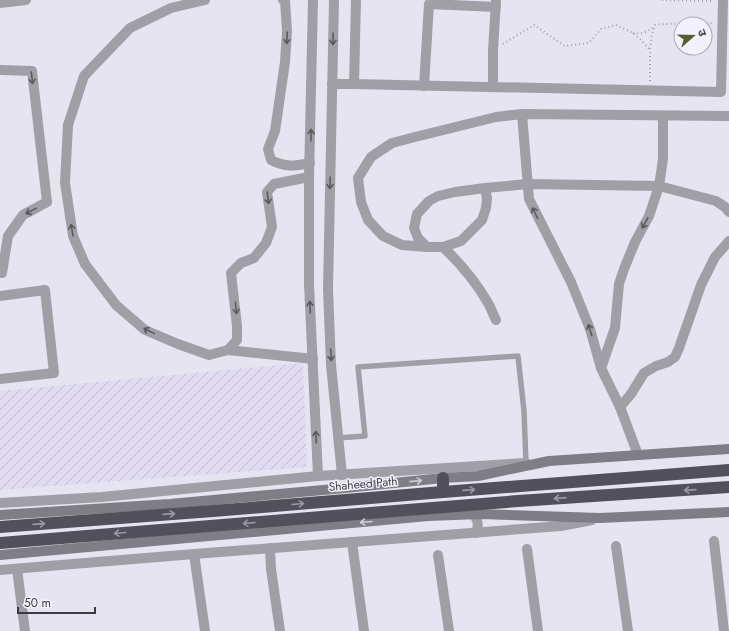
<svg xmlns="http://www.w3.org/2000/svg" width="729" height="631" font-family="Jost,'Noto Sans Devanagari',sans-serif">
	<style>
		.industrial { fill: url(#industrial-furrows) }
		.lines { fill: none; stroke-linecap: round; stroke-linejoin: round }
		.path { stroke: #a2a0a9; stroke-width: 2; stroke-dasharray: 1 3; stroke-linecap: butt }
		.lane { stroke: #a09fa5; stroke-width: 5.5 }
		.street { stroke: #a09fa5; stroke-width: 10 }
		.secondary { stroke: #7f7d85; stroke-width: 10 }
		.highway { stroke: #52505b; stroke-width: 12 }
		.oneway { stroke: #5a595e }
		.oneway2 { stroke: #d1ceda }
		.oneway3 { stroke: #9b98a5 }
		.labels { text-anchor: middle; stroke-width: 3; stroke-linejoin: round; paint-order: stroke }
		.street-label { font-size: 12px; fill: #3c3b40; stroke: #f4f1ff }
	</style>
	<defs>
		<pattern id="industrial-furrows" width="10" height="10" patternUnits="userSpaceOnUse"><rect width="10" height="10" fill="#e0dbf0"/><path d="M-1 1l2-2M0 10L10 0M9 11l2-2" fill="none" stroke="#c1bdcf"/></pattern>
	</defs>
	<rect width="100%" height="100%" fill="#e7e4f1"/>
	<path class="industrial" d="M303,363L307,467L0,490V391Z"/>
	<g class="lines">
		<g class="path">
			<path d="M662,0L714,1"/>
			<path d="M633,33C642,35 648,31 655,26"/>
			<path d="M503,44L534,25L565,46L589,43L601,29L616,25L633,33L640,39L650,50L652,35L655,25L664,24L714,23"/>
			<path d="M650,81V50"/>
		</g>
		<path class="lane" d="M338,438L365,436L358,367L518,356L524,411L526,463"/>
		<g class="street">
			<path d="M205,0L171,8L130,28L84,76L68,125L65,183L73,236L85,264L116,305L145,330L178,344L209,355L228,350L237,340V326L231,273L241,263L254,258L266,243L272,227L267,192L274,184L309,177"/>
			<path d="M283,0L285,1L287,31L285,62L275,131L268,149L271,160C287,168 294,166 310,163"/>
			<path d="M313,0L309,177V284L318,476"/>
			<path d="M334,0L328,289L331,365L342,475"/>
			<path d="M356,0L354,84L721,92L723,0"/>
			<path d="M0,3L26,0"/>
			<path d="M0,70L32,71L47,202L23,215L8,236L2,273H0"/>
			<path d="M332,84H354"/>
			<path d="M424,86L429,4L496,7"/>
			<path d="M493,87V50L496,1"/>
			<path d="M522,114L529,199L571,282L590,329L601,368L620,407L638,455"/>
			<path d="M485,188L487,198L486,208L482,220L461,241L443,247H427L418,238L414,228L417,214L429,201L438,196L455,192L485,188L528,184L659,186L716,201L725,207L729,212"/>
			<path d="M427,247L402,245L383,236L368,220L361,202L358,178L371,157L392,143L415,137L496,117L522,114L729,116"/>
			<path d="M443,247C460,263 476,282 488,303C491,308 493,314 496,320"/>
			<path d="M0,296L45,290L54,373L0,379"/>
			<path d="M228,350L313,359"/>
			<path d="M601,368L615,328L619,284L624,269L635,242L649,216L659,186L663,159V116"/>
			<path d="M620,407L631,394L644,373L656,366L668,362L675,357L679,348L701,285L715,257L729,241"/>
			<path d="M0,503L102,497L318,476L526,463"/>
			<path d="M474,514C478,522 479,524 476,533"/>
			<path d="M714,541L724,631"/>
			<path d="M352,542L364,631"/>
			<path d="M616,546L628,631"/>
			<path d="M270,548L271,569L280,631"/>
			<path d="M527,549L538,631"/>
			<path d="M194,554L205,631"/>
			<path d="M438,555L449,631"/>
			<path d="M17,569L25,631"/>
			<path d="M0,570L194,554L561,526L592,520"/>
		</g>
		<g class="secondary">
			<path d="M0,515L170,504L345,488L443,478L478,476L549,461L729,449"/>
			<path d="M0,555L428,516L481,514L600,518L729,512"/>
		</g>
		<g class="highway">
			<path d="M443,478V492"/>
			<path d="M0,527L213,511L443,492L729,470"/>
			<path d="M0,543L518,501L729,487"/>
		</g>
	</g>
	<defs><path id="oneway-shaft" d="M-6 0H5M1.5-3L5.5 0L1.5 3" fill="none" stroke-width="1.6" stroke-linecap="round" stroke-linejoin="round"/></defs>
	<g class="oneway">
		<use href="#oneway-shaft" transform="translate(287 38) rotate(93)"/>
		<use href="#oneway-shaft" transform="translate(333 39) rotate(91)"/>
		<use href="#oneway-shaft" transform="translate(32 78) rotate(83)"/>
		<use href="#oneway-shaft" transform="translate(311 135) rotate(-89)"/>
		<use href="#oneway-shaft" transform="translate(330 183) rotate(91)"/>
		<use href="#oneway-shaft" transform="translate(268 198) rotate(83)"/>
		<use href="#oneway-shaft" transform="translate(31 211) rotate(151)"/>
		<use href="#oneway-shaft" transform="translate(535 213) rotate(-116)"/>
		<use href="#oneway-shaft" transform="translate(645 223) rotate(119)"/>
		<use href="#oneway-shaft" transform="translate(72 230) rotate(-99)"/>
		<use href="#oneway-shaft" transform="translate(310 307) rotate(-93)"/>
		<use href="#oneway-shaft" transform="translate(236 308) rotate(84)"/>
		<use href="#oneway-shaft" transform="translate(590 330) rotate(-108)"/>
		<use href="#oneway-shaft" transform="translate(149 331) rotate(-154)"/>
		<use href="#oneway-shaft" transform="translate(331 355) rotate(87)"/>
		<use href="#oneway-shaft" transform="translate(316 437) rotate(-93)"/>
	</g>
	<g class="oneway2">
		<use href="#oneway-shaft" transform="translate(416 481) rotate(-6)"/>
		<use href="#oneway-shaft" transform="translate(366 522) rotate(175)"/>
	</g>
	<g class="oneway3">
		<use href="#oneway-shaft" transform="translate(469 490) rotate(-4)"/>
		<use href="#oneway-shaft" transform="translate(690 490) rotate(176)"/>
		<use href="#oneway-shaft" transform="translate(560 498) rotate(176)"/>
		<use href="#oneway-shaft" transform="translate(298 504) rotate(-5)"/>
		<use href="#oneway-shaft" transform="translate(169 514) rotate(-4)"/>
		<use href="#oneway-shaft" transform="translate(249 523) rotate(175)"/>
		<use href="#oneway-shaft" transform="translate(39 524) rotate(-4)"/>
		<use href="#oneway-shaft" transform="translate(120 533) rotate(175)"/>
	</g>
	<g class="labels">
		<g class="street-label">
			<text transform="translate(363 484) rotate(-5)" y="4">Shaheed Path</text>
		</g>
	</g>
	<g transform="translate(693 36) rotate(70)"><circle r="19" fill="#f4f1ff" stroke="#aaa8b3"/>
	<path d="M0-3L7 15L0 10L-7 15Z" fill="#565d2c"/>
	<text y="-6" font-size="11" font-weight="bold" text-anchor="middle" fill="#3c3b40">उ</text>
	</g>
	<path d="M18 607v6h77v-6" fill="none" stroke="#3c3b40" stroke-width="2"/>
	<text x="24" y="607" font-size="12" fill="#3c3b40" stroke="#f4f1ff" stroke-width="3" paint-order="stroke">50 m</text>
</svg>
